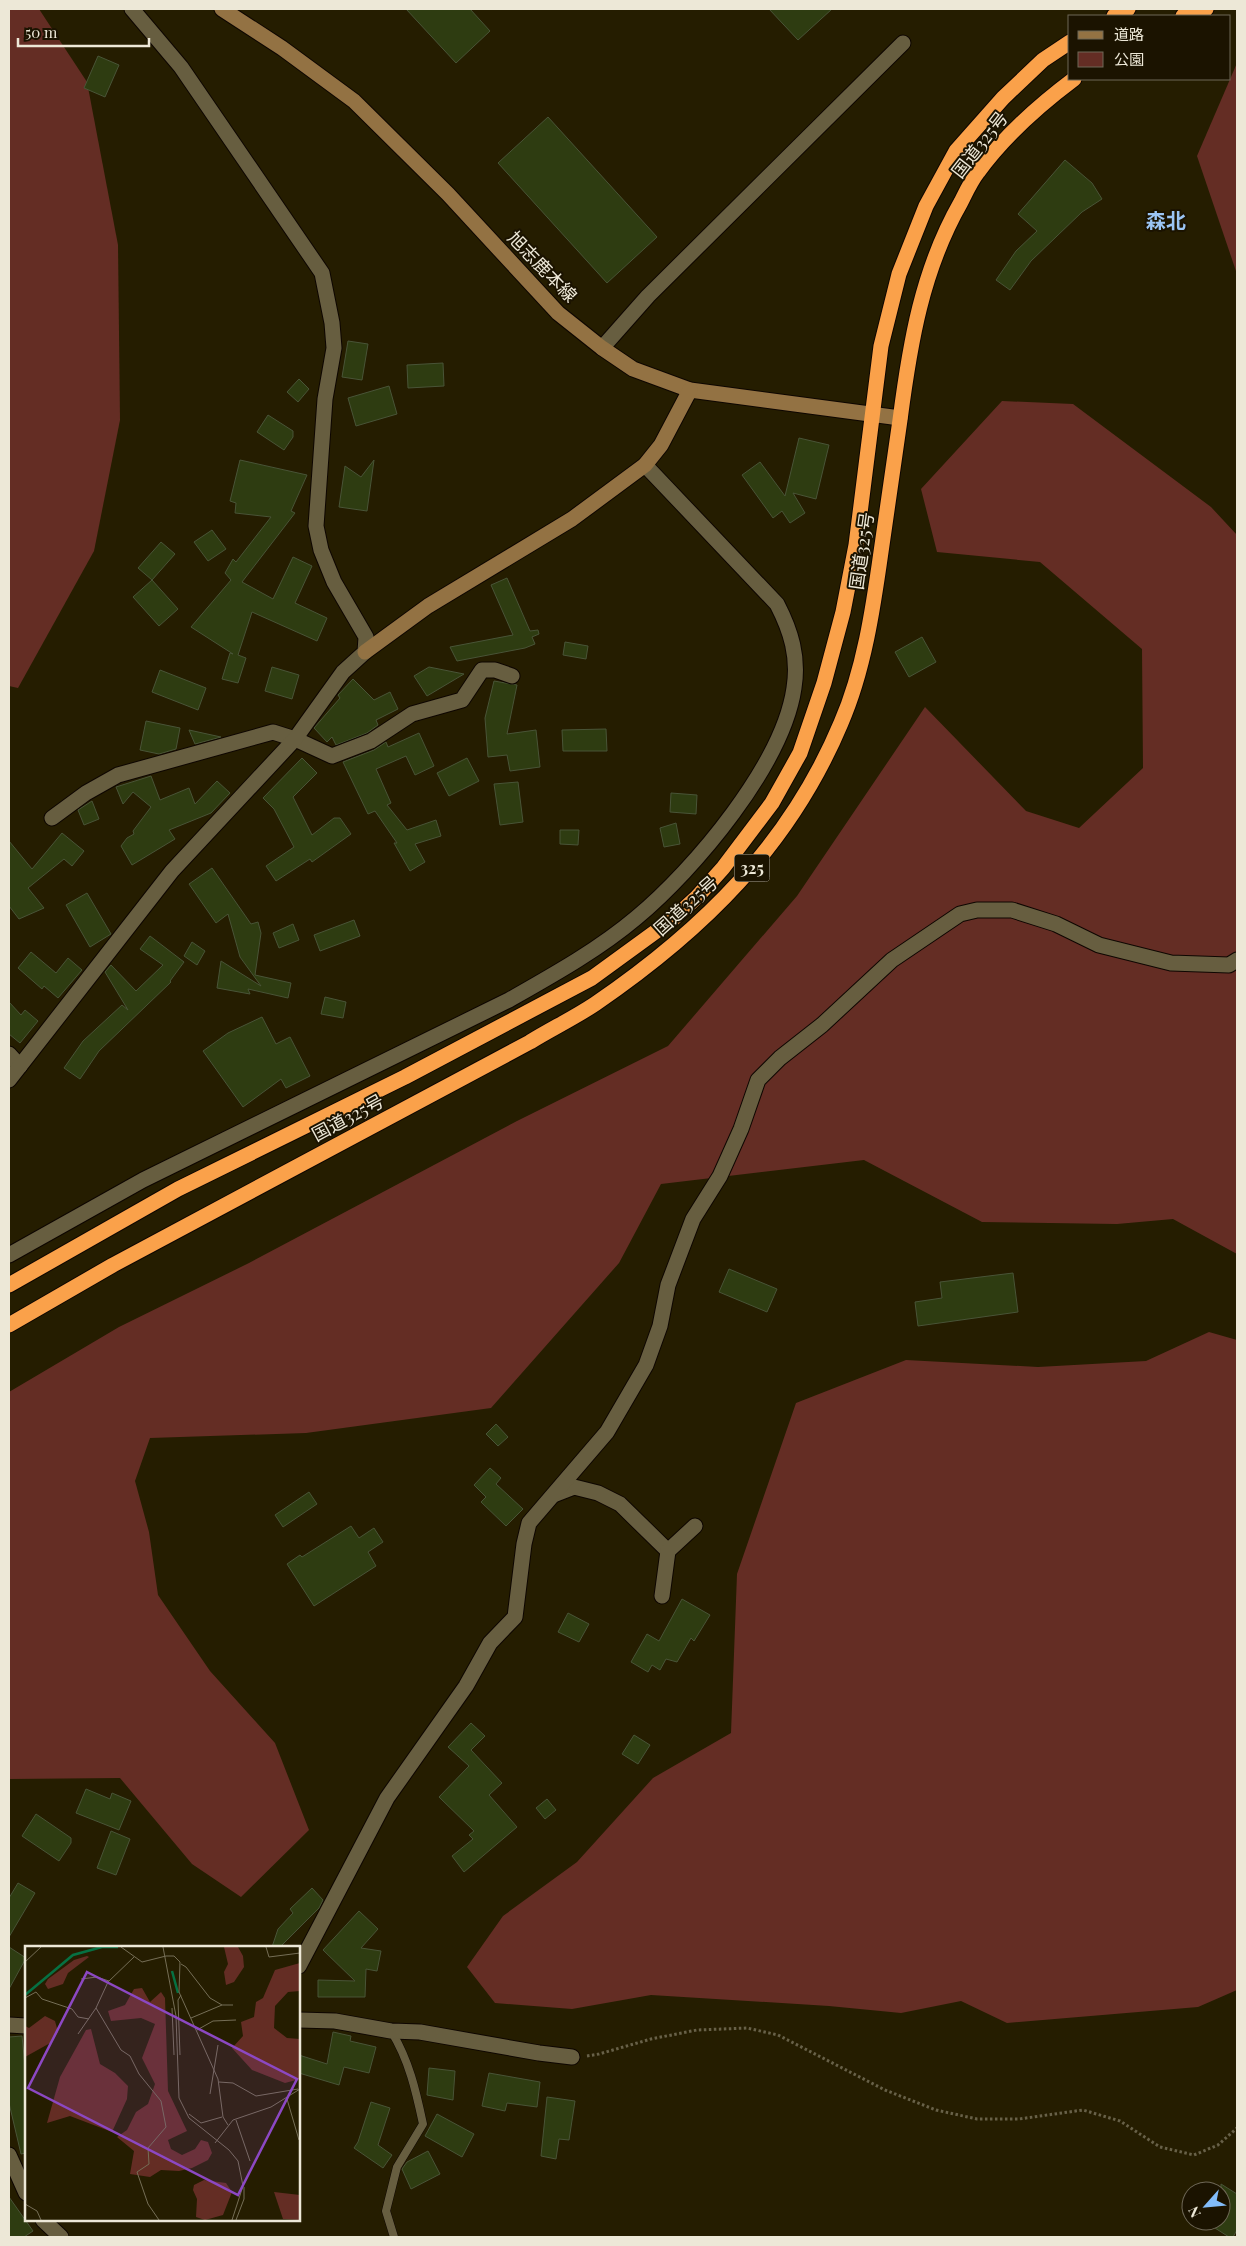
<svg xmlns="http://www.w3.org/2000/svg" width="1246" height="2246" font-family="'Playfair Display','Noto Sans JP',serif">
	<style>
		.green { fill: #642d24 }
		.building { fill: #2e3c11; stroke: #495437 }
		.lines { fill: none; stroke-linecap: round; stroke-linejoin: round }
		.lane-casing { stroke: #0e0600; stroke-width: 9 }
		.street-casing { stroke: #0e0600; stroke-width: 17 }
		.secondary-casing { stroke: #0e0600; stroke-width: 17 }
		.highway-casing { stroke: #0e0600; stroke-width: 17 }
		.path { stroke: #686148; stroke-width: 3; stroke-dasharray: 2.5 2.5; stroke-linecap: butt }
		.lane { stroke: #675e40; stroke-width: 8 }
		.street { stroke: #675e40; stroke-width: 15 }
		.secondary { stroke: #937243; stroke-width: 15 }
		.highway { stroke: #faa14a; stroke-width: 15 }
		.labels { text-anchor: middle; stroke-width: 4; stroke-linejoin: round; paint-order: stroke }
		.shield { fill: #1b1300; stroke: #aea896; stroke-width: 1 }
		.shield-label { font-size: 16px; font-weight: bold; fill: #ede8d7 }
		.street-label { font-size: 18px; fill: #ede8d7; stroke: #1b1300 }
		.quarter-label { font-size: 20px; font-weight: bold; fill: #9bc5f4; stroke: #1b1300 }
		.inset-river { fill: none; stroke: #067143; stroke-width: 2.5 }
		.inset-road { fill: none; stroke: #756e56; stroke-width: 1 }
		.view { fill: #8c48c3; fill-opacity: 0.15; stroke: #8c48c3; stroke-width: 2.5 }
		.inset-edge { fill: none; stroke: #ede8d7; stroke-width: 2.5 }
	</style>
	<rect width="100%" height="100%" fill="#251d00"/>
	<g class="green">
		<path d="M9,9H39L87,82L118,245L120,420L94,551L18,688L9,686Z"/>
		<path d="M1237,63V274L1197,156Z"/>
		<path d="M1002,401L1073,404L1211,507L1237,535V1254L1173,1219L1117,1224L982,1222L864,1160L661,1184L619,1263L491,1408L306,1433L150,1438L135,1481L149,1532L158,1595L210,1671L275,1743L309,1830L241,1897L192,1864L120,1778L9,1779V1392L119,1327L249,1263L517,1121L668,1046L797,896L925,707L1026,811L1079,828L1143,768L1142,649L1040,562L937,552L921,489Z"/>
		<path d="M1209,1332L1237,1340V1990L1198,2007L1007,2023L961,2001L901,2013L829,2006L651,1995L572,2009L495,2003L467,1967L503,1916L577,1862L653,1778L731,1733L737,1574L796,1403L906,1360L1038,1367L1146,1361Z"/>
	</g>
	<g class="building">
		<path d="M406,9H470L490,31L456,63Z"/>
		<path d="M769,9H832L798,40Z"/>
		<path d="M98,56L119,65L105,97L84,88Z"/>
		<path d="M548,117L657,237L607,283L498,163Z"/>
		<path d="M1065,160L1092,183L1102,199L1082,212L1031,261L1010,290L996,280L1016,251L1037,231L1018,214Z"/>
		<path d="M348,341L368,344L362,380L342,377Z"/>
		<path d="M443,363L444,386L408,388L407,365Z"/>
		<path d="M299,379L309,389L298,402L287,392Z"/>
		<path d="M389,386L397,414L356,426L348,398Z"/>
		<path d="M268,415L293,431V437L284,450L257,432Z"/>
		<path d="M799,438L829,445L816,499L793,493L805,513L790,523L782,511L773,518L742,475L760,462L785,496Z"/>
		<path d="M240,460L307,475L291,511L295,513L242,582L273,599L293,557L312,566L295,603L327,618L317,641L252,612L238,655L246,658L238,683L222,679L230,653L233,654L191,627L231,580L225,573L233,559L236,562L271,517L235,513L236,503L230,501Z"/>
		<path d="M374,460L367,511L339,507L345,466L361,477Z"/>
		<path d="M212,530L226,549L208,561L194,542Z"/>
		<path d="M161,542L175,554L152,580L138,568Z"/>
		<path d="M507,578L530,631L538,630L539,634L532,637L535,644L525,648L457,661L450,647L513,635L491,585Z"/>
		<path d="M152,580L178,609L159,626L133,597Z"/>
		<path d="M922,637L936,662L909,677L895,652Z"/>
		<path d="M565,642L588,646L586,659L563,655Z"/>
		<path d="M272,667L299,675L292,699L265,691Z"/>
		<path d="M429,667L464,674L427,696L414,676Z"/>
		<path d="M160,670L206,688L198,710L152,692Z"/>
		<path d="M353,679L374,700L390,692L398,709L376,720L378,725L367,733L336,745L332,737L327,742L314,728L340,698L338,695Z"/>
		<path d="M494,681L517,685L507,734L536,730L540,767L510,771L507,755L488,757L485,718Z"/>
		<path d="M146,721L180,728L176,749L159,754L140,750Z"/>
		<path d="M606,729L607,751H563L562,730Z"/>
		<path d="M189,730L221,737L195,744Z"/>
		<path d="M419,733L434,766L415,775L406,756L376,769L391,803L387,805L407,830L436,820L441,836L415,844L425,862L410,871L394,843H397L375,811L368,814L343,762L374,750L386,742L388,747Z"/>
		<path d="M302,758L317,773L293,797L312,835L334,818H340L351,834L312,862L310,859L276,881L266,866L294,847L274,809L263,798Z"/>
		<path d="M467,758L479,781L449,796L437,773Z"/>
		<path d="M151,776L160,800L189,788L195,804L217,781L230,793L211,813L169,830L175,839L132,865L121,846L127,838L134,834L133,831L151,807L133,792L123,804L116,787Z"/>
		<path d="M518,782L523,822L500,825L494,784Z"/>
		<path d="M671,793L697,795L696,814L670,812Z"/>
		<path d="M92,801L99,819L84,825L78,810Z"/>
		<path d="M676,823L680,844L664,847L660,828Z"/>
		<path d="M560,830H579L578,845L560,844Z"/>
		<path d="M62,833L84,851L72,866L64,859L28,888L44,908L19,919L9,906V841L32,869Z"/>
		<path d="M212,868L251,924L258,922L261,933L255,975L291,983L288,998L248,989L250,994L217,988L221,961L261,986L240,957L228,914L216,923L189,884Z"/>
		<path d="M87,893L111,934L90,947L66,905Z"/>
		<path d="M354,920L360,936L320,951L314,935Z"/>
		<path d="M293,924L299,940L279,948L273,933Z"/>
		<path d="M150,936L184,962L170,981L171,982L99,1051L80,1079L64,1068L83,1041L122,1005L128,1010L105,972L111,965L136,991L163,965L140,949Z"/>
		<path d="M192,942L205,951L197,965L184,956Z"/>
		<path d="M31,952L56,973L68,958L82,970L58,998L44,986L42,989L18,968Z"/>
		<path d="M325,997L346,1002L343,1018L321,1014Z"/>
		<path d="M9,1002L21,1015L25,1010L38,1021L20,1043L9,1034Z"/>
		<path d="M262,1017L276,1044L290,1037L310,1076L286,1088L281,1079L243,1107L203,1051L228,1033Z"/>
		<path d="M729,1269L777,1289L767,1312L719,1292Z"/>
		<path d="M1013,1273L1018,1312L918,1326L915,1302L942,1298L940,1282Z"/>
		<path d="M496,1424L508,1437L498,1446L486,1434Z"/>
		<path d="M490,1468L501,1478L496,1484L523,1509L506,1526L481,1502L486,1497L474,1485Z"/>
		<path d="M309,1492L317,1504L283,1527L275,1515Z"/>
		<path d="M351,1526L359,1538L374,1528L383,1542L368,1552L376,1566L314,1606L287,1564L300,1555L302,1557Z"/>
		<path d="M682,1599L710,1615L694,1641L691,1638L677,1662L666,1659L660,1670L652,1665L648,1672L631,1662L647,1634L659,1641Z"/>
		<path d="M568,1613L589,1624L579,1642L558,1632Z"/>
		<path d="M471,1723L485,1736L471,1750L502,1783L489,1795L517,1827L464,1872L452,1856L473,1839L469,1835L474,1831L439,1797L469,1766L448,1747Z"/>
		<path d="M634,1735L650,1745L638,1764L622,1754Z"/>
		<path d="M86,1789L110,1799L112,1793L131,1801L119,1830L76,1813Z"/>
		<path d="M547,1799L556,1810L545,1819L536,1808Z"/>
		<path d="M36,1814L71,1838V1843L59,1861L22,1836Z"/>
		<path d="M111,1831L130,1839L116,1875L97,1868Z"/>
		<path d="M18,1883L35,1893L9,1937V1898Z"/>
		<path d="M312,1888L323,1900L319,1908L280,1947H272L278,1929L293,1913L290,1909Z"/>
		<path d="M359,1911L378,1929L361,1948L381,1951L377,1971L366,1969L365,1997H318V1980L355,1981L323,1950Z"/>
		<path d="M9,1947L26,1958L9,1989Z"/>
		<path d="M333,2032L351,2036L350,2041L376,2047L369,2073L344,2067L339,2085L299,2073V2055L327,2064Z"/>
		<path d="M22,2036L26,2076V2153L21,2154L9,2103V2037Z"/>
		<path d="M429,2068L455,2071L453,2100L427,2095Z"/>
		<path d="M489,2073L540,2082L537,2107L507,2103L505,2111L482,2106Z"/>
		<path d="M547,2097L575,2101L569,2140L559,2139L556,2159L541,2156Z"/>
		<path d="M371,2102L390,2108L378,2145L392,2155L383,2168L354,2148L358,2142Z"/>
		<path d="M437,2114L474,2134L462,2157L425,2136Z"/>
		<path d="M428,2151L440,2174L411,2189L402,2169L407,2162Z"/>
		<path d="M1221,2184L1237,2194V2230L1233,2237H1229L1204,2221H1221Z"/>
		<path d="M9,2197L33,2231L24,2237H9Z"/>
	</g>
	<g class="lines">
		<defs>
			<path id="lane" d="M391,2031C409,2060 416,2091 423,2124L397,2167L386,2211L394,2237"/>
			<g id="street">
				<path d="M602,348L648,296L903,43"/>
				<path d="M52,818L86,793L118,775L273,732L295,739L332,756L371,741L412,714L462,700L482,670H495L512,676"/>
				<path d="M9,1054L20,1066"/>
				<path d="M9,1080L172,871L295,739L343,672L365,652L366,637L334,582L321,550L316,526L325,399L334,348L332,323L322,273L181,67L132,9"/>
				<path d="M9,1255L143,1180L509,1000C553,975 598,950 636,918C695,869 783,764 794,688C799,657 791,631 777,604L645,465"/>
				<path d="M556,1494L574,1487L598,1493L620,1504L668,1551"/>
				<path d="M662,1596L668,1551L695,1526"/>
				<path d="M299,1966L387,1798L466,1686L490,1643L515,1617L524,1544L529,1523L607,1432L646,1365L660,1326L668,1285L693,1219L720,1176L741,1129L758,1080L780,1058L822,1025L892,960L960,914L977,910H1012L1056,924L1099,945L1171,963L1229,965L1237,960"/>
				<path d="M299,2020L335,2021L391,2031L420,2032L539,2053L572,2057"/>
				<path d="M9,2025L26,2026"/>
				<path d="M9,2155L26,2193"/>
				<path d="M43,2220L61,2237"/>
			</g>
			<g id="secondary">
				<path d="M222,9L282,48L354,101L448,194L558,313L602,348L633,369L690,390L900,418"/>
				<path d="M365,652L428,606L572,519L645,465L661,445L690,390"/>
			</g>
			<g id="highway">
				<path d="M1114,16L1128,9"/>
				<path d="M1183,16L1206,9"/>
				<path d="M9,1285L178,1189L405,1077L592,978L673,919L697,897L723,868L772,803L800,753L824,683L843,612L856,545L881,346L899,274L926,206L956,151L1003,98L1043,60L1070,42"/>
				<path d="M9,1325L113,1265L530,1042C551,1029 574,1018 595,1004C703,930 790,845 841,723C864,670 873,609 881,552C887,508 894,464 900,420C910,343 922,270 961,202C966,192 971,181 978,172C1005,135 1038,106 1074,79"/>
			</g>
		</defs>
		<use href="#lane" class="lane-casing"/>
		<use href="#street" class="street-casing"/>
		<use href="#secondary" class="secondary-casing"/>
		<use href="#highway" class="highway-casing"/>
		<path class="path" d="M587,2056L599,2054L651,2039L697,2030L747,2028L778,2035L885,2090L936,2110L977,2119H1019L1083,2110L1120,2121L1160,2147L1194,2155L1218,2145L1237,2128"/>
		<use href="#lane" class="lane"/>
		<use href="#street" class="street"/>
		<use href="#secondary" class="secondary"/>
		<use href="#highway" class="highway"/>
	</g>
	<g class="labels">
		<rect class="shield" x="734.5" y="854.5" width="35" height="27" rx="4"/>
		<g class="shield-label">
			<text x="752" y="874">325</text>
		</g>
		<g class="street-label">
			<text transform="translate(980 145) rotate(-52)" y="6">国道325号</text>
			<text transform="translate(542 267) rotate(46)" y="6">旭志鹿本線</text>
			<text transform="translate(862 551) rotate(-82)" y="6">国道325号</text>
			<text transform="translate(686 906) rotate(-42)" y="6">国道325号</text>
			<text transform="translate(348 1118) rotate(-28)" y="6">国道325号</text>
		</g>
		<g class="quarter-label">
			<text x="1166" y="228">森北</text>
		</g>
	</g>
	<g transform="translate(25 1946)">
		<rect width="275" height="275" fill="#251d00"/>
		<path d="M199,1H213L218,10L219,21L209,36L201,39L199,26L203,18ZM62,10L64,11L43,27L38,38L23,43L20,38L23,33L49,14ZM275,17V45L263,46L250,60L249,82L262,92L275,93V133L260,137L227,124L207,102L218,90L216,76L229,71L231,56L238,52L250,24ZM117,42L125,56L136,46L140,52L143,145L162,185L143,194L146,203L157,209L170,203L176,194L183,196L187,207L183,214L167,222L154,225L136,224L125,231L105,228L109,205L92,191L102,184L111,166L123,158L130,138L117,112L130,78L116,72L86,75L83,65L100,59L109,43ZM20,70L30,75L33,86L27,96L0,111V80L4,82ZM66,83L75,118L90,127L103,140L102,153L87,186L45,170L22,177L35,131L61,84ZM179,234L201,237L207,246L198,269L180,274L171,271L172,253L168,244L169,239ZM249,246L275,249V274L258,273Z" fill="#642d24"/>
		<path class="inset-river" d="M147,25L153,47M0,49L48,9L77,1H93"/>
		<path class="inset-road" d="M96,1L117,16M138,1L151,70L154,152L164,172L204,204L213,215L218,240L207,274M241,1L244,11L275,7M141,10H149L155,16L154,46L193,133L198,171L203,179M0,16L16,1M117,16L141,10M156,18L161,21L185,52L197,59M56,33L72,31L84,35M0,52L11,46L17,53L47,63L53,71L64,73M71,62L96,104L105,110L114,128L136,155L141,181L123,202L124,218L112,226L123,258L134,274M147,62L149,109M166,72L197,59H208M172,84L188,75L211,74M53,88L71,62L83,36L109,11M155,109L153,54L156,49M194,136L208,137L231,150L273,143M185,148L193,99M262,153L274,194M164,168L176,177L197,171M211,174L225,215M190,197L208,174L246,161L275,143M0,258L12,265L16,274M211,274L219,253V241"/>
		<path class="view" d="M62,26L272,133L213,249L3,142Z"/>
		<rect width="275" height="275" class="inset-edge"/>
	</g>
	<rect width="1246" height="2246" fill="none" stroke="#ede8d7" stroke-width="20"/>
	<rect x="1068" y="15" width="162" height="65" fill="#1b1300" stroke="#6f6856"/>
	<rect x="1078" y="31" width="25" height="8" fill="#937243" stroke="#6f6856"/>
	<text x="1114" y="40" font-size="15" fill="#ede8d7">道路</text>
	<rect x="1078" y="52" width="25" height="15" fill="#642d24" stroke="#6f6856"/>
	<text x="1114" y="65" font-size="15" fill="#ede8d7">公園</text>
	<g transform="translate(1206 2206) rotate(243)"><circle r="24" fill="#1b1300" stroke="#6f6856"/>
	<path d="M0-4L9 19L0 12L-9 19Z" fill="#82bcfa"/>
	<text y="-8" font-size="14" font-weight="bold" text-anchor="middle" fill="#ede8d7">N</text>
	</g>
	<path d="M18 38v8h131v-8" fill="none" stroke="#ede8d7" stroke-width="2.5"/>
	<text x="25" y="38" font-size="15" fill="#ede8d7" stroke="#1b1300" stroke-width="4" paint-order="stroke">50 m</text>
</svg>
